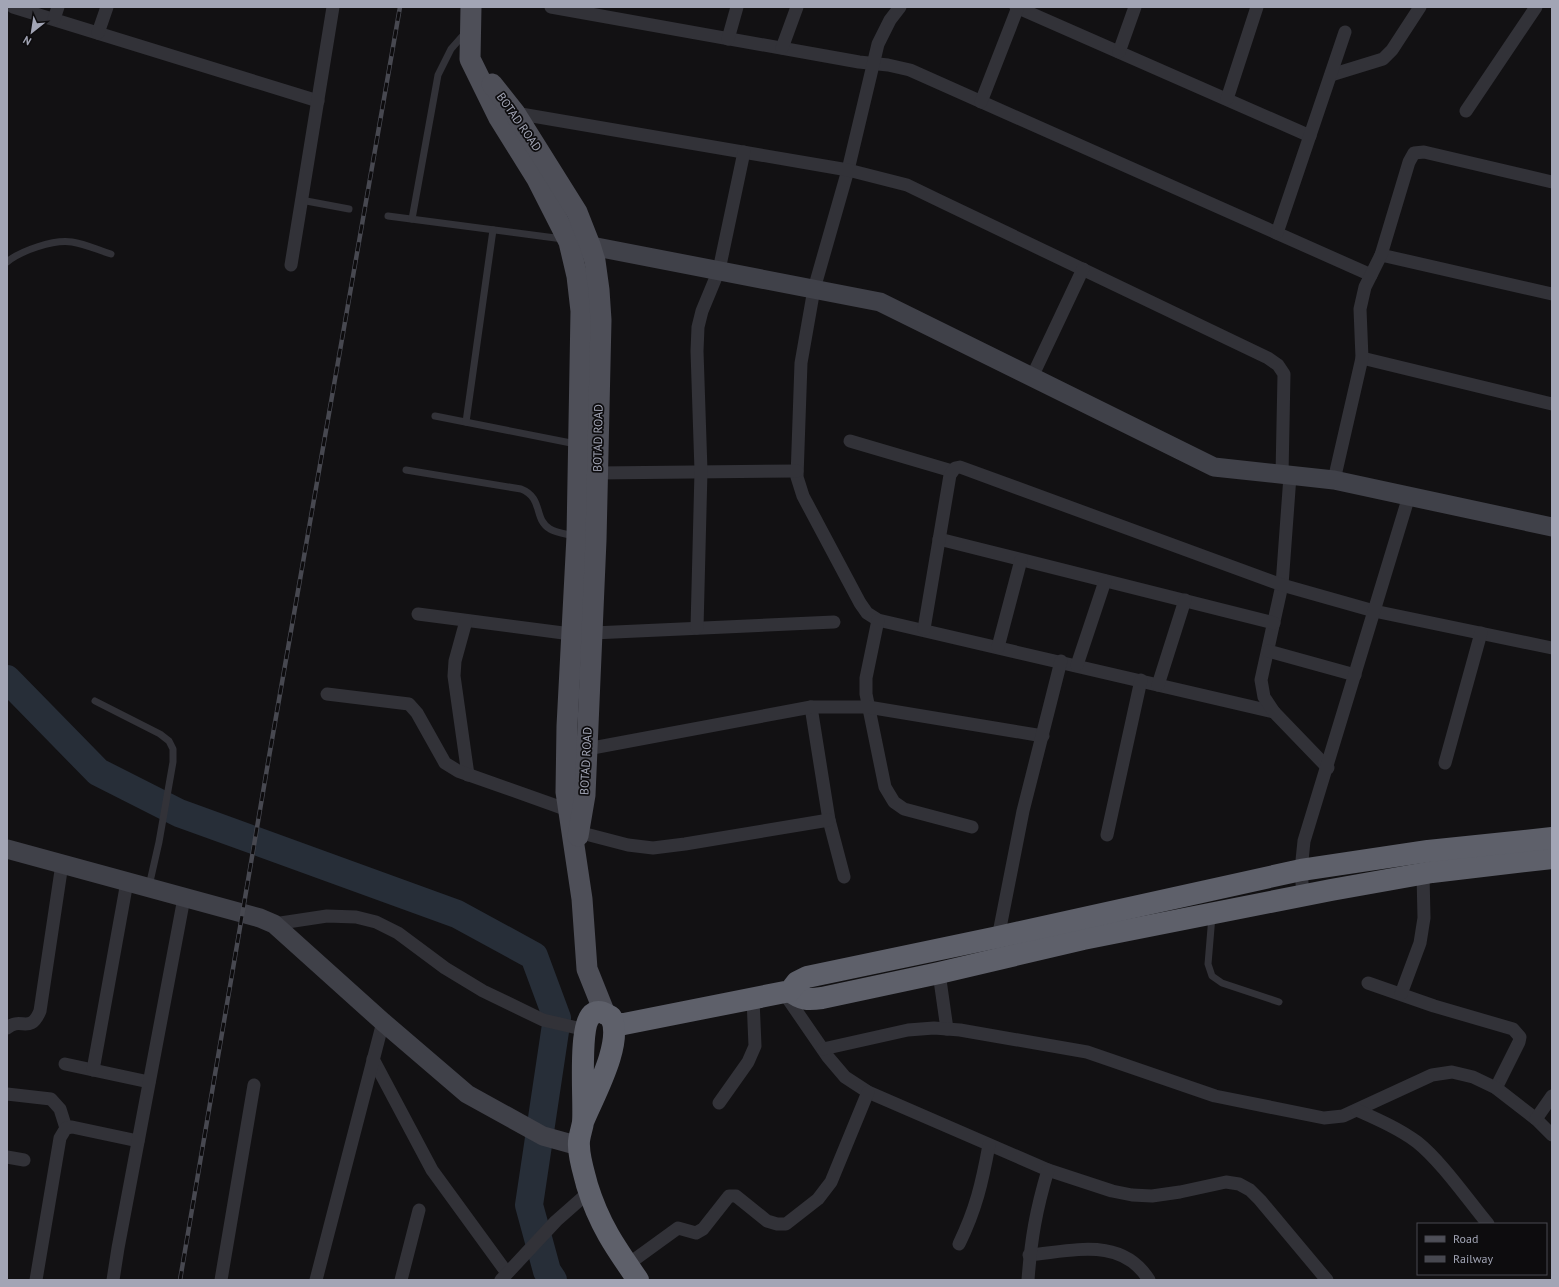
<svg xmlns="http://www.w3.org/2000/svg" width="1559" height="1287" font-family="'PT Sans',sans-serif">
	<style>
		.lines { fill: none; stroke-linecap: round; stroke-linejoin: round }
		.river { stroke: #272e38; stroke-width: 28 }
		.lane { stroke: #323238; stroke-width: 7 }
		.street { stroke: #323238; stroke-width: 13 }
		.secondary { stroke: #404149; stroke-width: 19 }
		.primary { stroke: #4e4f58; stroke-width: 21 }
		.highway { stroke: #5e606a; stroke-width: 22 }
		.rail-casing { stroke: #474850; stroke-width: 4.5 }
		.rail { stroke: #0d0c0e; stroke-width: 3; stroke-dasharray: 9; stroke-linecap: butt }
		.labels { text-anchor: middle; stroke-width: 3.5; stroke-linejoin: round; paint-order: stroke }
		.street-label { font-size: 12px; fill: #a2a5b5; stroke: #0d0c0e }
	</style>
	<rect width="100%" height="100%" fill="#121113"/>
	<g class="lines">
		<path class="river" d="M7,679L98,772L179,813L457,914L534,956L557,1018L529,1205L547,1271L553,1280"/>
		<g class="lane">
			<path d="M301,200L349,209"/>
			<path d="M388,216L563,239"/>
			<path d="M412,219L438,75L451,49L466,32"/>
			<path d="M7,262C20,251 54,239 72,242C85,244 98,250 111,254"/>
			<path d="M435,416L576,444"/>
			<path d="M466,422L493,230"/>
			<path d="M406,470L521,489C544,498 533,519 550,529C556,533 567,534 575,536"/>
			<path d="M95,701L160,734L169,741L173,749V762L159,842L149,886"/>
			<path d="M1212,916L1208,964L1212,976L1222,983L1279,1002"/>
		</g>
		<g class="street">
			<path d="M13,7L318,101"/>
			<path d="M551,7L859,62L888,65L910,70L1371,275"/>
			<path d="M900,7L890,20L878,44L848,170L814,289L801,363L797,477L803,496L860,603L867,613L878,620L1274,712"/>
			<path d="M1016,7L1310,136"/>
			<path d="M54,19L58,7"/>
			<path d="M98,33L107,7"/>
			<path d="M728,39L737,7"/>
			<path d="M782,48L797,7"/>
			<path d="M1119,52L1135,7"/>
			<path d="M1331,75L1383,59L1392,50L1420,7"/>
			<path d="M1227,99L1257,7"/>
			<path d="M981,102L1018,7"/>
			<path d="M1466,111L1536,7"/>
			<path d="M515,113L848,170L907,185L938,200L1268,358L1278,365L1284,374L1282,475"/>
			<path d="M1277,233L1345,32"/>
			<path d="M1381,255L1552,294"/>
			<path d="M291,265L333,7"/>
			<path d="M1362,358L1552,404"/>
			<path d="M1032,377L1083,269"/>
			<path d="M850,441L952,471"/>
			<path d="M597,473L797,471"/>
			<path d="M1290,476L1282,585L1261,680L1264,697L1274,712L1328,768"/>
			<path d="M1334,480L1362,358L1360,309L1365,287L1381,255L1409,162L1414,153L1424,152L1552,182"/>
			<path d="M939,539L1274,623"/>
			<path d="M418,614L571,634L834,622"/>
			<path d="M878,620L866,678V694L885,787L894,802L904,809L972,827"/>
			<path d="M466,621L455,661L454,676L468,775"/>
			<path d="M697,628L701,471L697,351L698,327L702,311L719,270L744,152"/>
			<path d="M924,629L950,475L955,468L960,467L1282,585L1374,611L1552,648"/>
			<path d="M998,647L1021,560"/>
			<path d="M1268,651L1355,675"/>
			<path d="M1077,665L1105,581"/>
			<path d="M1158,685L1185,600"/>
			<path d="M327,694L409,704L417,713L445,763L458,771L568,810"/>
			<path d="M811,707L829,820L844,877"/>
			<path d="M587,749L811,707H868L1043,736"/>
			<path d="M1445,763L1481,633"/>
			<path d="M578,832L628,845L653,848L685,844L829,820"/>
			<path d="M1107,835L1141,680"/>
			<path d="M1303,895L1301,870L1304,841L1409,496"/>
			<path d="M274,924L327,916L356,917L376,922L398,933L445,968L483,991L543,1020L586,1030"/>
			<path d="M997,943L1023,811L1061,661"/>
			<path d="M939,973L947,1029"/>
			<path d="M1368,983L1434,1006L1513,1029L1520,1037L1519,1042L1496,1088"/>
			<path d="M784,993L828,1057L845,1077L868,1092L1048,1170L1112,1191L1132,1195L1152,1196L1180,1192L1226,1182L1239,1184L1250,1190L1260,1200L1327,1280"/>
			<path d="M1401,994L1420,943L1424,918L1423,874"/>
			<path d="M7,1028C21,1016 30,1035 40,1011L62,864"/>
			<path d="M823,1049L908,1030L934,1028L960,1030L1087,1052L1215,1096L1324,1118L1343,1116L1432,1075L1452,1072L1473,1077L1496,1088L1536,1119L1552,1135"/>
			<path d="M373,1059L432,1170L507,1273"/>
			<path d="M65,1064L149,1082"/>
			<path d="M93,1070L127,882"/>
			<path d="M7,1094L51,1099L60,1109L66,1128"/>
			<path d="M719,1103L748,1062L755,1046L753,999"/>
			<path d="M1357,1110C1377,1119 1400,1129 1417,1142C1441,1161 1468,1200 1488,1224"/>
			<path d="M1536,1119L1552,1096"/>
			<path d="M7,1157L24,1160"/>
			<path d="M959,1244C976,1209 982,1183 989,1145"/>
			<path d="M1029,1255C1073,1251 1122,1236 1149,1280"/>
			<path d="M627,1265L678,1228L696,1233L703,1229L729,1196H736L767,1221L777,1224H786L818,1199L831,1182L868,1092"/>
			<path d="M36,1280L60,1138L66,1128L72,1127L138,1141"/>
			<path d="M113,1280L118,1248L184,898"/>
			<path d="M221,1280L254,1085"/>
			<path d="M316,1280L383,1022"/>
			<path d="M401,1280L419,1210"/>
			<path d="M501,1280L556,1221L590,1191"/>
			<path d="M1028,1280C1031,1239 1036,1210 1048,1170"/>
		</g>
		<g class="secondary">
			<path d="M576,243L880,302L1214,467L1334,480L1552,527"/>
			<path d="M7,849L260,918L274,924L383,1022L467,1094L543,1136L579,1146"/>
		</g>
		<g class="primary">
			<path d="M471,7L470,59L499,118L537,179L569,242L577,276L581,311L577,536L567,726L566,792L582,899L587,969L605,1014"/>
			<path d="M492,84L515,113L577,212L590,245L595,261L599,290L601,320L596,540L585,795L578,836"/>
		</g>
		<g class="highway">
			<path d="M790,991C801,1000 808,1000 822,998L939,973L1083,939L1331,890L1432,872L1552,858"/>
			<path d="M615,1024H624L790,991L797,982L807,977L998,937L1301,870L1428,851L1552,838"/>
			<path d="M583,1122C593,1097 624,1043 611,1017C606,1014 600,1010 594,1013C577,1022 585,1103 583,1122C582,1130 578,1138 579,1146C579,1158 584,1173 587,1185C599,1224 615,1247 638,1280"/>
		</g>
		<defs>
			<path id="rail" d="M180,1280L269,757L400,7"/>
		</defs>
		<use href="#rail" class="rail-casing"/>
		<use href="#rail" class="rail"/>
	</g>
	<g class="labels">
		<g class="street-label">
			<text transform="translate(519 122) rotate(55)" y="4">BOTAD ROAD</text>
			<text transform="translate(598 438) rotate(-89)" y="4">BOTAD ROAD</text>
			<text transform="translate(586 761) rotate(-87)" y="4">BOTAD ROAD</text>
		</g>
	</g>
	<rect width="1559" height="1287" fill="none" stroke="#a2a5b5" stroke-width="16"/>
	<rect x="1417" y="1223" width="130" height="52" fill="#0d0c0e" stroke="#494951"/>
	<rect x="1425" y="1236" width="20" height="6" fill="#4e4f58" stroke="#494951"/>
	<text x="1453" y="1243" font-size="12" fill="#a2a5b5">Road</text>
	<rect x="1425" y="1256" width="20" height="6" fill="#474850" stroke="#494951"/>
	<text x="1453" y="1263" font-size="12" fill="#a2a5b5">Railway</text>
	<g transform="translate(32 32) rotate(210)" stroke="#0d0c0e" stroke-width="3" paint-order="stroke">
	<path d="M0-3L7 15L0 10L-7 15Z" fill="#a2a5b5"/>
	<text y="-6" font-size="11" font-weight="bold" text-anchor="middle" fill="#a2a5b5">N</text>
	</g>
</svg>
